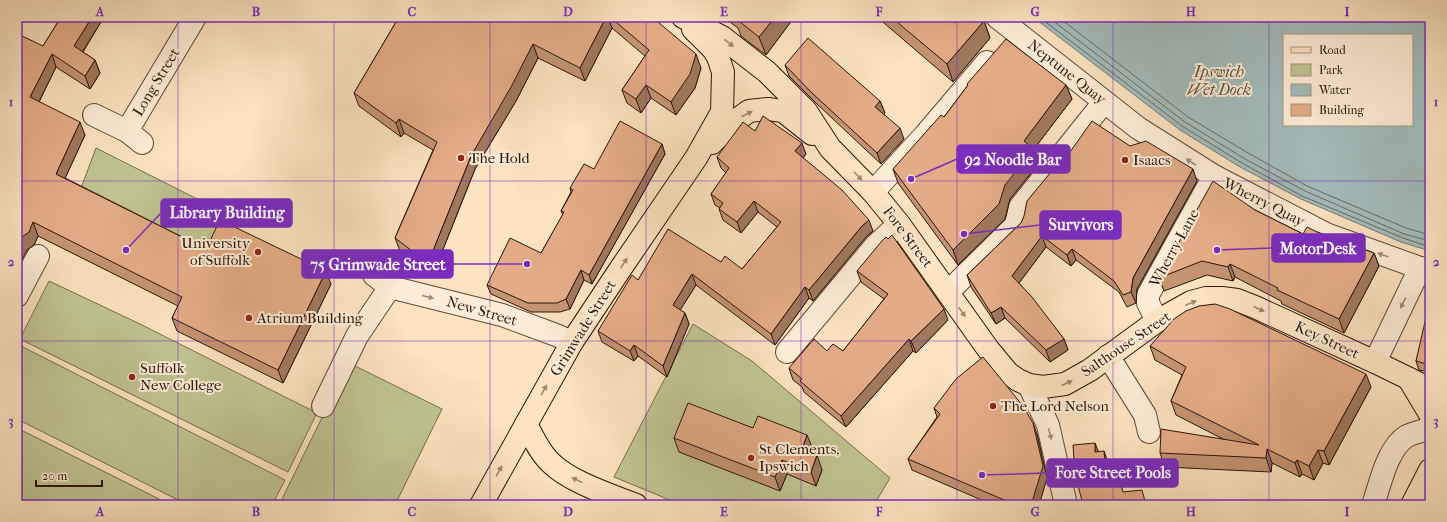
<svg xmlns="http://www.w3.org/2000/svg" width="1447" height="522" font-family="'IM FELL French Canon',serif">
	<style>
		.green { fill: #c0c492; stroke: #766c4c }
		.water { fill: #a2bcbc; stroke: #737974; fill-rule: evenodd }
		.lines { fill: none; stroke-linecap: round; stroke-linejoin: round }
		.shore { stroke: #676862; stroke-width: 1 }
		.minor-casing { stroke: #604836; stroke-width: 24 }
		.major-casing { stroke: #2c1407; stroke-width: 24 }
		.minor { stroke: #fdedd7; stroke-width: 22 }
		.major { stroke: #fce3c1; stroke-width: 22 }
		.wall { fill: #c49473; stroke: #2c1407 }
		.shaded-wall { fill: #a0785e; stroke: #2c1407 }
		.building { fill: #e4ac86; stroke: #2c1407 }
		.oneway { fill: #9e866d }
		.oneway2 { fill: #9f8b79 }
		.grid { fill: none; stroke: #7b2cbf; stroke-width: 1; stroke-opacity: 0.55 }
		.poi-dot { fill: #8f2418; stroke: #fdedd7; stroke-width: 1.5 }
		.labels { text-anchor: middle; stroke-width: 4; stroke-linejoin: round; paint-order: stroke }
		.street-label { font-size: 15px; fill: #2c1407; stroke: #fdedd7 }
		.poi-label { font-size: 15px; fill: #2c1407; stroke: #fdedd7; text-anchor: start }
		.water-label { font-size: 16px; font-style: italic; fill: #554f46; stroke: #fdedd7 }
		.leader { fill: none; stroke: #7b2cbf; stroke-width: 1.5 }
		.callout-dot { fill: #7b2cbf; stroke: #fdedd7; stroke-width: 1.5 }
		.callout { fill: #7b2cbf; stroke: #7b2cbf; stroke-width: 1.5 }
		.callout-label { font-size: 16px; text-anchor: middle; font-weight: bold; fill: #fff }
		.neatline { fill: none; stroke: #7b2cbf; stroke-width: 1.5 }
		.grid-label { font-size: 13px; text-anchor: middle; font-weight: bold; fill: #7b2cbf }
	</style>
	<rect width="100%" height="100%" fill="#fce3c1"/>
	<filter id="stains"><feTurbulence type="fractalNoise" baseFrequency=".005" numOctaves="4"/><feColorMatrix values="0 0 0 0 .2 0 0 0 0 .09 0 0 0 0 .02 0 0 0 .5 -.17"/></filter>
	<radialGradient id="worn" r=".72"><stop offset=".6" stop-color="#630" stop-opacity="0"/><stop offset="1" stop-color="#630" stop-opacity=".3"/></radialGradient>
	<g class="green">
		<path d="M96,148L227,214L204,259L78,196Z"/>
		<path d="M49,281L140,324L317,413L288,472L20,339Z"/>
		<path d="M693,324L752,361L890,478L874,505H682L614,477Z"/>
		<path d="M17,344L285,480L272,505H188L17,419Z"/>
		<path d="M349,363L442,409L395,505H279Z"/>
		<path d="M17,428L171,505H27L17,500Z"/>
	</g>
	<path class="water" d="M1033,17H1430V251L1401,242L1301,199L1240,167L1180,130ZM1284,35H1412V125H1284Z"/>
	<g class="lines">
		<g class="shore">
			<path d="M1039,17L1182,126L1242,163L1302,196L1403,238L1430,247"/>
			<path d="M1048,17L1185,122L1245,159L1305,191L1404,234L1430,241"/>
			<path d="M1058,17L1188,117L1248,153L1307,186L1406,228L1430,235"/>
		</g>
		<defs>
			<g id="minor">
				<path d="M997,17L1138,128L1214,176L1326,234L1420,268L1430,270"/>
				<path d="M94,115L127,131"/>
				<path d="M142,143L127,131L195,17"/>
				<path d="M873,192L925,135L987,62"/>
				<path d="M371,265L374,275L390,287L502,315L556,335L572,342"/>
				<path d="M948,292L1016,225L1020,207L1104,102"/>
				<path d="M17,296L38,256"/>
				<path d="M1157,321L1148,303V295L1214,176"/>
				<path d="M787,352L876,245L899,224"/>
				<path d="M1108,356L1145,415L1149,432"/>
				<path d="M1375,362L1420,268"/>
				<path d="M1029,385L1048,425L1066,505"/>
				<path d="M323,406L357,336L390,287"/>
				<path d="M1373,505C1380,485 1387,448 1407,436C1413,433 1423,431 1430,428"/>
			</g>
			<g id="major">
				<path d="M683,17L722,37L767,72L806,111L830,148L873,192L899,224L988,349L1008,373L1018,380L1029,385L1043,387L1065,384L1090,370L1157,321L1191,302L1206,298H1222L1237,300L1255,307L1375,362L1430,389"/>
				<path d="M712,143L731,124L749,111L768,109L783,111L812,134"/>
				<path d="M1409,379L1430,414"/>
				<path d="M526,424C533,437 540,453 551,463C570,482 611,495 636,505"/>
				<path d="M481,505L572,342L621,268L696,158L722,112L723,72L718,57L713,49L693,29"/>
				<path d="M1412,505L1430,470"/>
			</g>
		</defs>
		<use href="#minor" class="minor-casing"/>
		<use href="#major" class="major-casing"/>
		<use href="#minor" class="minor"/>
		<use href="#major" class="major"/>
	</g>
	<g class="wall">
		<path d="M61,17H104L83,52L95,60L100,73L90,89L56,67L39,102L85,135L65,178L206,249L331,284L283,383L177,331L172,318L178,306L38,236L34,245L27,250L17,137V47L43,46Z"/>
		<path d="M399,17H652L701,68L695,88L676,115L651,98L641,113L627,103L622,90L645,56L612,28L585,81L538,58L516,101L475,169L432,277L400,251L395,238L433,150L404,133L401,137L359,106L354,93Z"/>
		<path d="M723,17H788L790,23L766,55L741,36L738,28Z"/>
		<path d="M877,17H980L984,21L990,38L953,82Z"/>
		<path d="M785,65L880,101L885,113L884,114L904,139L881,164L817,104L789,76Z"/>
		<path d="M967,84L1066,85L1072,99L1034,149L1039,163L1010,199L1005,219L958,265L898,183L893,169L944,117L968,85Z"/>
		<path d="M755,131L806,154L803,158L873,231L866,237L813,301L809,298L775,345L696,285L680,310L685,313L689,324L667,377L638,356L634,361L602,342L598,331L638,280L721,262L742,269L777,227L758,212L741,233L723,220L719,209L720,208L715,205L711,194L726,173L721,168L717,157Z"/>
		<path d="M662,144L665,154L592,284L584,280L570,309L560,312H531L491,294L487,285L541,253L563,215L561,211L571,192L570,188L594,169Z"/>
		<path d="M1130,146L1197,181L1137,289L1136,303L1127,307L1119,292L1076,260L1071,266L1046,247L1019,283L1064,339L1068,350L1050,362L1005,318L996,324L971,287L967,275L1021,223L1058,169Z"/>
		<path d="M1255,210L1303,234L1317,232L1374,253L1379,266L1344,333L1282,304L1281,301L1235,277L1233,281L1207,275L1164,291L1159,278Z"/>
		<path d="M857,271L948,320L916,353L913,351L846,427L804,392L802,387L793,380L789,368L827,351H843L884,299L861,282Z"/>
		<path d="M1430,314V372L1419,370L1416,361Z"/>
		<path d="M1150,346L1371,387L1329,465L1323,463L1314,480L1302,474L1300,477L1272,463L1271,472L1165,467L1160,453L1225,440L1176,415L1171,401L1182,375L1155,360Z"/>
		<path d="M934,408L1037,434L1047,478L1039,505H993L912,470L908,459L937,417Z"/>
		<path d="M674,438L813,449L811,453L822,470L816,486L787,474L780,491L679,452Z"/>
	</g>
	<g class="shaded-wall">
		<path d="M92,17H104L78,59L74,46Z"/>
		<path d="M606,17H608L612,28L585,81L580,68Z"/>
		<path d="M775,17H788L790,23L766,55L759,37Z"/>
		<path d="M984,21L990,38L953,82L947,64Z"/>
		<path d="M533,44L538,58L516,101L475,169L432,277L428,263L471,156Z"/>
		<path d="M52,54L56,67L35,110L30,97Z"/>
		<path d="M696,54L701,68L695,88L676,115L671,102Z"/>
		<path d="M95,60L100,73L90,89L85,76Z"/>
		<path d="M646,85L651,98L641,113L636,99Z"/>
		<path d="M1066,85L1072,99L1034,149L1039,163L1010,199L1005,219L958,265L953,250L1005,185L1024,141Z"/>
		<path d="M880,101L885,113L880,118L875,107Z"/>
		<path d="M399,119L404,133L401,137L396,123Z"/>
		<path d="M80,122L85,135L61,187L56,174Z"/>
		<path d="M900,128L904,139L881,164L877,153Z"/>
		<path d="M802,143L806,154L799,162L795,151Z"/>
		<path d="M662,144L665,154L592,284L589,275Z"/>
		<path d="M1193,169L1197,181L1137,289L1136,303L1131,292L1133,278Z"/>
		<path d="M754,201L758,212L741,233L737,222Z"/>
		<path d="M869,220L873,231L866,237L813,301L809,290L862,226Z"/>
		<path d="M33,222L38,236L34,245L27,250L17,269V247L22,237Z"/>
		<path d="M1042,236L1046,247L1016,287L1012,276Z"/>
		<path d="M1072,249L1076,260L1071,266L1067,255Z"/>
		<path d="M1374,253L1379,266L1344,333L1339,319Z"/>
		<path d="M1230,264L1235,277L1233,281L1228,267Z"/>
		<path d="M581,270L584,280L570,309L566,299Z"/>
		<path d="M326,271L331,284L283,383L278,370Z"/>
		<path d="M692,274L696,285L677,315L673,305Z"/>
		<path d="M805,287L809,298L775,345L771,334Z"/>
		<path d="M1001,307L1005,318L996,324L991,313Z"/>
		<path d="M944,309L948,320L916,353L911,341Z"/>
		<path d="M685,313L689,324L667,377L663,366Z"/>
		<path d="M909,339L913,351L846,427L841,416Z"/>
		<path d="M1064,339L1068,350L1050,362L1046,350Z"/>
		<path d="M634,345L638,356L634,361L630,351Z"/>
		<path d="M1366,374L1371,387L1329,465L1324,451Z"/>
		<path d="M1033,423L1037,434L1047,478L1039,505H1031Z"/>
		<path d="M807,435L813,449L807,464L802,449Z"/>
		<path d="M1095,443L1099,453L1095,452Z"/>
		<path d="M1267,449L1272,463L1271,472L1266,458Z"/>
		<path d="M1318,450L1323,463L1314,480L1309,466Z"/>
		<path d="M1104,451L1108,462L1110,491L1106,480Z"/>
		<path d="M817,455L822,470L816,486L811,472Z"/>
		<path d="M782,460L787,474L780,491L775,477Z"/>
		<path d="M1297,460L1302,474L1300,477L1295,463Z"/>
	</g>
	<g class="building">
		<path d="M61,17H92L74,46L95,60L85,76L52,54L30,97L80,122L56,174L206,249L220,220L326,271L278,370L172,318L182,297L33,222L29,232L22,237L17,247V138L22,128L17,126V47L22,36L43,46Z"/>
		<path d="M399,17H606L580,68L533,44L511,87L471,156L428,263L395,238L437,142L399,119L396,123L354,93Z"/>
		<path d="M610,17H652L696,54L690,74L671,102L646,85L636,99L622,90L649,50Z"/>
		<path d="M736,17H775L759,37L735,18Z"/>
		<path d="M891,17H980L984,21L947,64Z"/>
		<path d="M808,38L880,101L875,107L900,128L877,153L812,93L785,65Z"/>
		<path d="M1006,39L1066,85L1024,141L1034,149L1005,185L999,204L953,250L893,169L941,115L944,117L968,85L967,84Z"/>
		<path d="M763,116L802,143L795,151L842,190L869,220L862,226L809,290L805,287L771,334L692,274L673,305L685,313L663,366L634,345L630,351L598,331L632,275L638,280L668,229L721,262L725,256L742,269L781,222L754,201L737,222L719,209L723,203L711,194L729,168L717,157L743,122L755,131Z"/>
		<path d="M620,121L662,144L589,275L581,270L566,299L557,303H528L487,285L510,238L541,253L564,212L561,211L573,190L570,188L584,164L594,169Z"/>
		<path d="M1092,121L1130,146L1146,141L1193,169L1133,278L1131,292L1123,295L1114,281L1072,249L1067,255L1042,236L1012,276L1032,297L1064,339L1046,350L1001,307L991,313L967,275L1021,223L1024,216L1027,201L1055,167L1058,169Z"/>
		<path d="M1213,181L1255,210L1303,234L1307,227L1317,232L1374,253L1339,319L1277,290L1278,288L1230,264L1228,267L1202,261L1159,278Z"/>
		<path d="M892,235L944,309L911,341L909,339L841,416L800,381L802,379L789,368L814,339L827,351L833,344L843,351L888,294L857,271L881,242L886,237L888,239Z"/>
		<path d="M1215,304L1230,309L1366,374L1324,451L1318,450L1309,466L1297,460L1295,463L1267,449L1266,458L1160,453L1161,429L1259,445L1171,401L1186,367L1150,346L1174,319L1186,311L1199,306Z"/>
		<path d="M1427,313L1430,314V365L1416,361Z"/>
		<path d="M983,357L1023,406L1033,423L1043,466L1031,505H1016L908,459L940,414L934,408L956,379Z"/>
		<path d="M688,403L753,428L758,416L807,435L802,449L817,455L811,472L782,460L775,477L674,438Z"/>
		<path d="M1095,443V452L1104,451L1106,480L1119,478L1123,492L1142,490L1146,505H1083L1075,473L1073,445Z"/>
	</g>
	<defs><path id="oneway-solid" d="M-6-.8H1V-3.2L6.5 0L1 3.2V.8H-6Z"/></defs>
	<g class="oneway">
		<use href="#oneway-solid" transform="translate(729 43) rotate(38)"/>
		<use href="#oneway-solid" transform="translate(747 114) rotate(-27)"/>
		<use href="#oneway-solid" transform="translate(858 176) rotate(46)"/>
		<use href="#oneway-solid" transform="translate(624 263) rotate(-56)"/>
		<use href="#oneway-solid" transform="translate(1191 303) rotate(-22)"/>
		<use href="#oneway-solid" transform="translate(1259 309) rotate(24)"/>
		<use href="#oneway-solid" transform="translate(962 312) rotate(55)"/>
		<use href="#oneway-solid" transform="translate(1067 383) rotate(-25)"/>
		<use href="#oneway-solid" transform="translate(544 390) rotate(-61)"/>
		<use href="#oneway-solid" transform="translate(499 471) rotate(-61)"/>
		<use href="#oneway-solid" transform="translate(577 480) rotate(-154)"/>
	</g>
	<g class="oneway2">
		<use href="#oneway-solid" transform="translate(1191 162) rotate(-148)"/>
		<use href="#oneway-solid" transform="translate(1383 255) rotate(-160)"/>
		<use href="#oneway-solid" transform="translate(428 297) rotate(14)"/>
		<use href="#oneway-solid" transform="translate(1403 303) rotate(116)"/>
		<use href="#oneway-solid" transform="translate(1050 434) rotate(76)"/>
	</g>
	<path class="grid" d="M178,17V505M334,17V505M490,17V505M646,17V505M801,17V505M957,17V505M1113,17V505M1269,17V505M17,181H1430M17,341H1430"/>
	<g class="poi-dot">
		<circle cx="461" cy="158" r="4"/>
		<circle cx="1125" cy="160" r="4"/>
		<circle cx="258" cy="252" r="4"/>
		<circle cx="249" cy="318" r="4"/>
		<circle cx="132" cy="377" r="4"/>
		<circle cx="993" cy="406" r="4"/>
		<circle cx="751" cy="458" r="4"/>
	</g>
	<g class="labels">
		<g class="street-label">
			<text transform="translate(1067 72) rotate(38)" y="5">Neptune Quay</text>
			<text transform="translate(156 82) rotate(-59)" y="5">Long Street</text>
			<text transform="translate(1264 202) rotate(27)" y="5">Wherry Quay</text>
			<text transform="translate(908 237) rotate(53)" y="5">Fore Street</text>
			<text transform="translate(1174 248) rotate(-61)" y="5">Wherry Lane</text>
			<text transform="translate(482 311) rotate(16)" y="5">New Street</text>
			<text transform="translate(583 328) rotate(-58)" y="5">Grimwade Street</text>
			<text transform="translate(1327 340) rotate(25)" y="5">Key Street</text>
			<text transform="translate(1126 344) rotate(-34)" y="5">Salthouse Street</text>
		</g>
		<g class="poi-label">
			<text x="469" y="163">The Hold</text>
			<text x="1133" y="165">Isaacs</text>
			<text x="250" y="248" text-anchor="end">University<tspan x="250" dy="17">of Suffolk</tspan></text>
			<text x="257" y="323">Atrium Building</text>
			<text x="140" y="373">Suffolk<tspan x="140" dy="17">New College</tspan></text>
			<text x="1001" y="411">The Lord Nelson</text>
			<text x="759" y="454">St Clements,<tspan x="759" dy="17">Ipswich</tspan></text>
		</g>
		<g class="water-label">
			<text x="1219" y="77">Ipswich<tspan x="1219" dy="18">Wet Dock</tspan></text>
		</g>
	</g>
	<path class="leader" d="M911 179L957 159M126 250L161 213M964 234L1040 225M1217 250L1272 248M527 264L453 264M982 475L1047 473"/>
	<g class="callout-dot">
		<circle cx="911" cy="179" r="4"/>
		<circle cx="126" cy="250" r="4"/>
		<circle cx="964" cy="234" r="4"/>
		<circle cx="1217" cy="250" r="4"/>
		<circle cx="527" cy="264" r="4"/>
		<circle cx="982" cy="475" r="4"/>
	</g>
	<g class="callout">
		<rect x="957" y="145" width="113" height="28" rx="4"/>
		<rect x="161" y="199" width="131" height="28" rx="4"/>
		<rect x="1040" y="211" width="81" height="28" rx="4"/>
		<rect x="1272" y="234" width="93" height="28" rx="4"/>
		<rect x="302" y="250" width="151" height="28" rx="4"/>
		<rect x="1047" y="459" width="131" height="28" rx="4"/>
	</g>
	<g class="callout-label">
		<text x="1013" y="165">92 Noodle Bar</text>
		<text x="227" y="218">Library Building</text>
		<text x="1081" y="230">Survivors</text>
		<text x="1318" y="254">MotorDesk</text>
		<text x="378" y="270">75 Grimwade Street</text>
		<text x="1113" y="478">Fore Street Pools</text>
	</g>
	<rect width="1447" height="522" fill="none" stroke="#fce3c1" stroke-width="44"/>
	<rect x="1283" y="34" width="130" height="92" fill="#fdedd7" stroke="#a99684"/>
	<rect x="1291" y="47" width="20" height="6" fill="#fce3c1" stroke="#a99684"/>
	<text x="1319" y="54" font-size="12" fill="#2c1407">Road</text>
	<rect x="1291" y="64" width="20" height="12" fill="#c0c492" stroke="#a99684"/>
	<text x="1319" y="74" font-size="12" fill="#2c1407">Park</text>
	<rect x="1291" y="84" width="20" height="12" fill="#a2bcbc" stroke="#a99684"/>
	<text x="1319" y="94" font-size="12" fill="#2c1407">Water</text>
	<rect x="1291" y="104" width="20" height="12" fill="#e4ac86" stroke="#a99684"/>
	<text x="1319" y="114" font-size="12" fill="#2c1407">Building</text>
	<path d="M36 480v6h66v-6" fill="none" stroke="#2c1407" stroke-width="2"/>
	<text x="42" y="480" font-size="12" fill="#2c1407" stroke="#fdedd7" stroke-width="3" paint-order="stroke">20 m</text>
	<rect x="22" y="22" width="1403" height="478" class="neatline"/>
	<g class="grid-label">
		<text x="100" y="16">A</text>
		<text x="256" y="16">B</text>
		<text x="412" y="16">C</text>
		<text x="568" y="16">D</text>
		<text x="724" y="16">E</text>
		<text x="879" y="16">F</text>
		<text x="1035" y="16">G</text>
		<text x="1191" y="16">H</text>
		<text x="1347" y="16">I</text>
		<text x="11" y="106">1</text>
		<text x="1436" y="106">1</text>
		<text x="11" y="266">2</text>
		<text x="1436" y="266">2</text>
		<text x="11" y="425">3</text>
		<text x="1436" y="425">3</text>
		<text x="100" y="516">A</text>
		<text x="256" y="516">B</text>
		<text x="412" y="516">C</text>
		<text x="568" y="516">D</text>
		<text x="724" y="516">E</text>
		<text x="879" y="516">F</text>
		<text x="1035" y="516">G</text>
		<text x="1191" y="516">H</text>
		<text x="1347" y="516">I</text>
	</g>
	<rect width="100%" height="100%" filter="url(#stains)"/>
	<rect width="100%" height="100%" fill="url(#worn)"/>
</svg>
